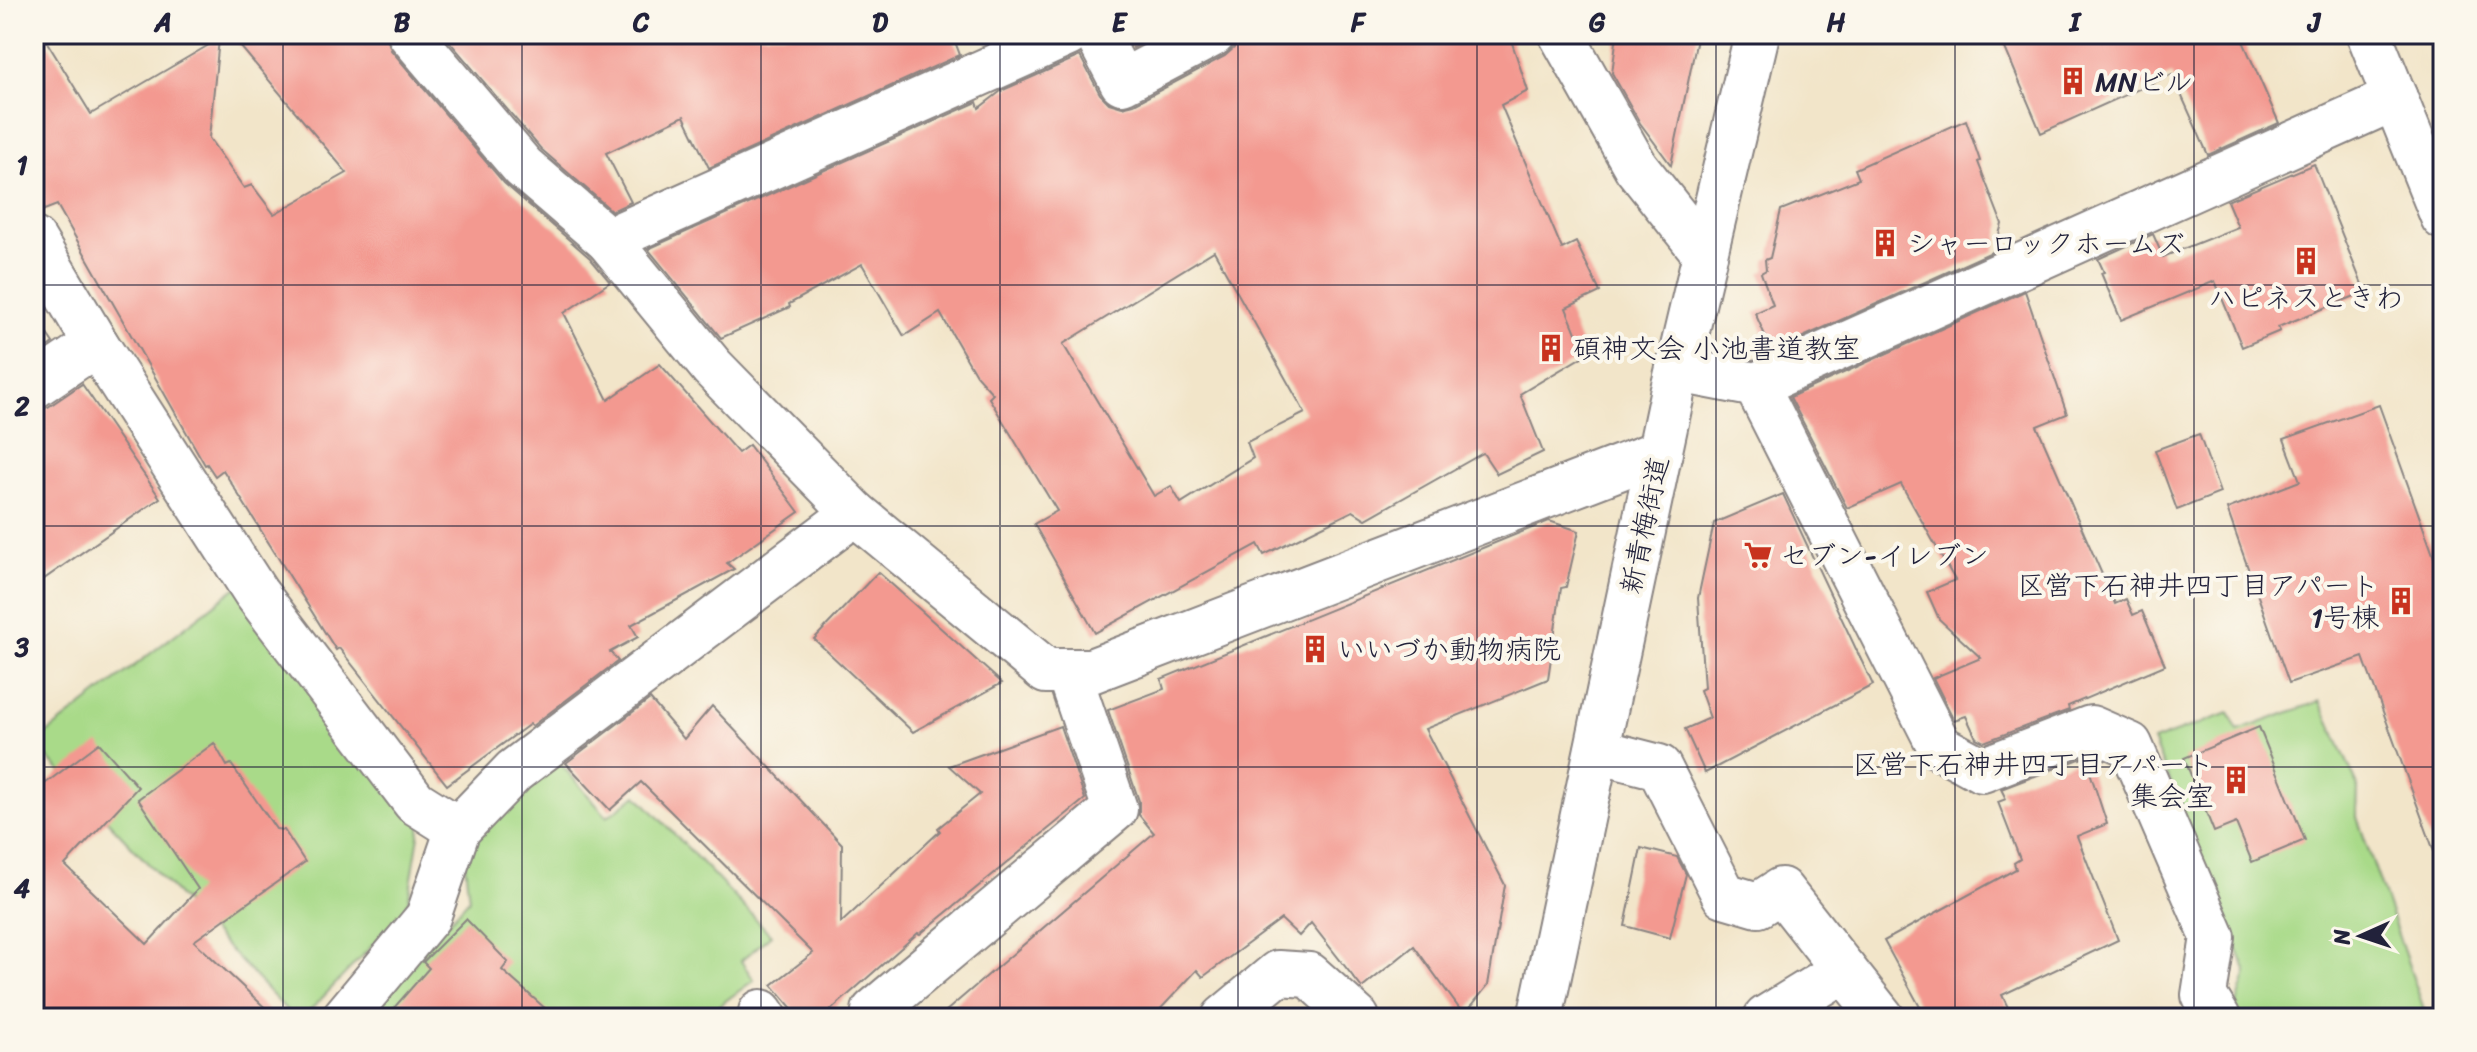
<svg xmlns="http://www.w3.org/2000/svg" width="2477" height="1052" font-family="Sriracha,'Klee One',sans-serif">
	<style>
		.green { fill: #a9da89; stroke: #667e62; stroke-width: 2 }
		.building { fill: #f39990; fill-rule: evenodd }
		.lines { fill: none; stroke-linecap: round; stroke-linejoin: round }
		.minor-casing { stroke: #8a8482; stroke-width: 48 }
		.major-casing { stroke: #8a8482; stroke-width: 48 }
		.minor { stroke: #fff; stroke-width: 44 }
		.major { stroke: #fff; stroke-width: 44 }
		.grid { fill: none; stroke: #22223b; stroke-width: 2; stroke-opacity: 0.55 }
		.labels { text-anchor: middle; stroke-width: 8; stroke-linejoin: round; paint-order: stroke }
		.poi-label { font-size: 28px; fill: #22223b; stroke: #fbf7ec; text-anchor: start }
		.street-label { font-size: 28px; fill: #22223b; stroke: #fbf7ec }
		.neatline { fill: none; stroke: #22223b; stroke-width: 3 }
		.grid-label { font-size: 26px; text-anchor: middle; font-weight: bold; fill: #22223b }
	</style>
	<rect width="100%" height="100%" fill="#fbf7ec"/>
	<filter id="ink" filterUnits="userSpaceOnUse"><feTurbulence type="fractalNoise" baseFrequency=".0125" numOctaves="2"/><feDisplacementMap in="SourceGraphic" scale="16" xChannelSelector="R" yChannelSelector="G"/><feConvolveMatrix kernelMatrix="1 2 1 2 8 2 1 2 1" color-interpolation-filters="sRGB"/></filter>
	<filter id="wash" filterUnits="userSpaceOnUse"><feTurbulence type="fractalNoise" baseFrequency=".006" numOctaves="4" result="noise"/><feDisplacementMap in="SourceGraphic" scale="32" xChannelSelector="R" yChannelSelector="G"/><feGaussianBlur stdDeviation="1.8" result="paint"/><feColorMatrix in="noise" values="0 0 0 0 0 0 0 0 0 0 0 0 0 0 0 0 0 1.4 0 .05"/><feComposite in="paint" operator="in"/></filter>
	<g filter="url(#wash)">
		<rect width="100%" height="100%" fill="#f2e5c9"/>
		<g class="green">
			<path d="M237,587L421,823L407,909L303,1018H294L34,743Z"/>
			<path d="M2320,701L2358,786L2357,817L2427,1018H2235L2233,1015L2247,973L2153,741L2229,713L2238,731Z"/>
			<path d="M552,754L607,817L637,795L771,935L741,961L754,980L720,1005L707,1018H362L469,899L463,848Z"/>
		</g>
		<g id="blocks">
			<g class="building">
				<path d="M34,34H42L91,114L219,39L209,138L244,188L252,185L274,214L347,173L230,34H386L391,50L504,183L590,258L610,282L564,313L608,400L660,364L738,453L749,445L799,512L727,563L734,569L631,625L638,637L610,652L618,661L532,726L530,724L447,785L339,648L336,650L223,470L215,476L207,464L205,465L57,205L34,214Z"/>
				<path d="M443,34H952L960,55L709,168L684,116L606,153L631,202L612,211L541,149Z"/>
				<path d="M1126,34H1159L1133,48Z"/>
				<path d="M1250,34H1509L1528,91L1501,105L1562,249L1576,242L1600,292L1566,308L1585,355L1520,394L1543,452L1497,474L1483,453L1366,519L1353,511L1264,555L1258,544L1095,633L1034,524L1057,511L989,398L993,394L976,375L940,313L904,336L862,264L789,304L790,307L721,338L648,249L977,102L979,108L1001,91L1080,56L1100,94L1109,103L1122,107L1134,104L1225,56L1234,48L1236,41ZM1214,251L1305,413L1247,442L1253,458L1181,503L1171,486L1154,496L1063,344Z"/>
				<path d="M1617,34H1698L1671,165L1640,123L1612,73Z"/>
				<path d="M1999,34H2259L2243,41L2279,123L2208,155L2172,74L2041,133Z"/>
				<path d="M1966,120L1980,161L1978,162L2002,224L1994,251L1772,351L1755,313L1773,305L1761,273L1766,270L1765,260L1770,258L1781,210L1859,179L1855,169Z"/>
				<path d="M2314,164L2365,292L2278,327L2280,331L2242,347L2215,281L2121,320L2101,273L2104,272L2098,259L2153,234L2163,257L2238,227L2227,201Z"/>
				<path d="M2025,291L2067,414L2037,426L2115,604L2126,599L2133,615L2142,611L2165,665L2068,706L2069,710L1984,742L1976,738L1966,716L1954,720L1933,678L1981,658L1939,619L1927,592L1955,580L1901,484L1847,508L1790,397Z"/>
				<path d="M34,315L53,343L34,356Z"/>
				<path d="M82,384L160,498L34,586V411L48,407Z"/>
				<path d="M2379,405L2443,582V862H2438L2363,657L2289,683L2227,509L2300,481L2284,439Z"/>
				<path d="M2199,434L2220,493L2177,510L2155,450Z"/>
				<path d="M1783,494L1873,685L1705,773L1685,729L1710,718L1700,690L1704,688L1698,598L1714,523Z"/>
				<path d="M1549,521L1579,531L1566,587L1561,588L1548,679L1425,729L1505,885L1488,985L1464,1015L1414,946L1362,988L1311,923L1299,936L1281,919L1203,977L1197,970L1152,1018H938L1154,833L1139,815V801L1108,710L1164,689L1161,679Z"/>
				<path d="M878,572L1002,683L913,732L814,639Z"/>
				<path d="M650,699L684,739L712,706L842,844L841,923L940,831L938,828L980,794L949,766L1060,726L1085,799L920,934L918,933L822,1018H800L772,985L813,953L641,782L610,810L566,763Z"/>
				<path d="M2259,727L2305,840L2252,862L2236,823L2214,832L2184,758Z"/>
				<path d="M99,743L138,787L65,865L147,944L198,889L138,799L214,743L227,766L231,764L276,829L284,830L305,862L194,941L276,1018H34V792Z"/>
				<path d="M2085,757L2107,824L2077,836L2118,940L2002,995L2013,1018H1926L1884,941L2016,869L2014,863L2020,859L1998,802L2006,799L2001,789Z"/>
				<path d="M1641,848L1677,857L1686,874L1670,938L1625,926Z"/>
				<path d="M466,919L508,962L502,970L556,1018H385L429,968L423,962Z"/>
			</g>
		</g>
	</g>
	<g filter="url(#ink)">
		<use href="#blocks" fill-opacity="0" stroke="#8a8482" stroke-width="2"/>
		<g class="lines">
			<defs>
				<g id="minor">
					<path d="M410,34L523,167L608,240L712,367L855,513L1046,671H1091L1660,452"/>
					<path d="M1097,34L1122,82L1213,34"/>
					<path d="M1561,34L1636,167L1705,254"/>
					<path d="M34,240L96,344L256,593L415,802L458,829"/>
					<path d="M608,240L1068,34"/>
					<path d="M1678,370L1756,385L1940,747L1982,770L2091,728L2130,745L2213,937L2204,995L2218,1018"/>
					<path d="M1756,385L2395,98"/>
					<path d="M34,386L96,344"/>
					<path d="M1597,751L1659,767L1724,895L1758,905L1781,890L1844,970"/>
					<path d="M874,1011L1115,809L1068,671"/>
					<path d="M761,1012L765,1018"/>
					<path d="M344,1018L428,917L458,829L514,771L855,513"/>
					<path d="M1224,1018L1278,973L1309,975L1357,1018"/>
					<path d="M1766,1018L1844,970L1882,1018"/>
				</g>
				<g id="major">
					<path d="M2369,34L2443,217"/>
					<path d="M1540,1018L1672,394L1757,34"/>
				</g>
			</defs>
			<use href="#minor" class="minor-casing"/>
			<use href="#major" class="major-casing"/>
			<use href="#minor" class="minor"/>
			<use href="#major" class="major"/>
		</g>
	</g>
	<path class="grid" d="M283,34V1018M522,34V1018M761,34V1018M1000,34V1018M1238,34V1018M1477,34V1018M1716,34V1018M1955,34V1018M2194,34V1018M34,285H2443M34,526H2443M34,767H2443"/>
	<defs>
		<symbol id="building-bare" viewBox="-9 -9 18 18"><path d="M-4-6H4V6H1V3H-1V6H-4ZM-2.5-4.3h1.7v1.8h-1.7ZM.8-4.3h1.7v1.8H.8ZM-2.5-1h1.7V.8h-1.7ZM.8-1h1.7V.8H.8Z" fill="#c8321e" stroke="#fbf7ec" stroke-width="2.5" paint-order="stroke"/></symbol>
		<symbol id="supermarket-bare" viewBox="-9 -9 18 18"><path d="M-6-5.5h2.5l.6 2H6L4.5 2H-2.5L-4.4-4H-6ZM-1.5 3.2a1.3 1.3 0 1 0 .1 0ZM3 3.2a1.3 1.3 0 1 0 .1 0Z" fill="#c8321e" stroke="#fbf7ec" stroke-width="2.5" paint-order="stroke"/></symbol>
	</defs>
	<g fill-rule="evenodd">
		<use href="#building-bare" x="2053" y="61" width="40" height="40"/>
		<use href="#building-bare" x="1865" y="223" width="40" height="40"/>
		<use href="#building-bare" x="2286" y="241" width="40" height="40"/>
		<use href="#building-bare" x="1531" y="328" width="40" height="40"/>
		<use href="#supermarket-bare" x="1738" y="535" width="40" height="40"/>
		<use href="#building-bare" x="2381" y="581" width="40" height="40"/>
		<use href="#building-bare" x="1295" y="629" width="40" height="40"/>
		<use href="#building-bare" x="2216" y="760" width="40" height="40"/>
	</g>
	<g class="labels">
		<g class="poi-label">
			<text x="2095" y="91">MNビル</text>
			<text x="1907" y="253">シャーロックホームズ</text>
			<text x="2306" y="307" text-anchor="middle">ハピネスときわ</text>
			<text x="1573" y="358">碩神文会 小池書道教室</text>
			<text x="1780" y="565">セブン-イレブン</text>
			<text x="2379" y="595" text-anchor="end">区営下石神井四丁目アパート<tspan x="2379" dy="32">1号棟</tspan></text>
			<text x="1337" y="659">いいづか動物病院</text>
			<text x="2214" y="774" text-anchor="end">区営下石神井四丁目アパート<tspan x="2214" dy="32">集会室</tspan></text>
		</g>
		<g class="street-label">
			<text transform="translate(1644 525) rotate(-78)" y="10">新青梅街道</text>
		</g>
	</g>
	<rect width="2477" height="1052" fill="none" stroke="#fbf7ec" stroke-width="88"/>
	<g transform="translate(2361 936) rotate(267)" stroke="#fbf7ec" stroke-width="6" paint-order="stroke">
	<path d="M0-6L14 30L0 20L-14 30Z" fill="#22223b"/>
	<text y="-12" font-size="22" font-weight="bold" text-anchor="middle" fill="#22223b">N</text>
	</g>
	<rect x="44" y="44" width="2389" height="964" class="neatline"/>
	<g class="grid-label">
		<text x="163" y="31">A</text>
		<text x="402" y="31">B</text>
		<text x="641" y="31">C</text>
		<text x="880" y="31">D</text>
		<text x="1119" y="31">E</text>
		<text x="1358" y="31">F</text>
		<text x="1597" y="31">G</text>
		<text x="1836" y="31">H</text>
		<text x="2075" y="31">I</text>
		<text x="2314" y="31">J</text>
		<text x="22" y="174">1</text>
		<text x="22" y="415">2</text>
		<text x="22" y="656">3</text>
		<text x="22" y="897">4</text>
	</g>
</svg>
